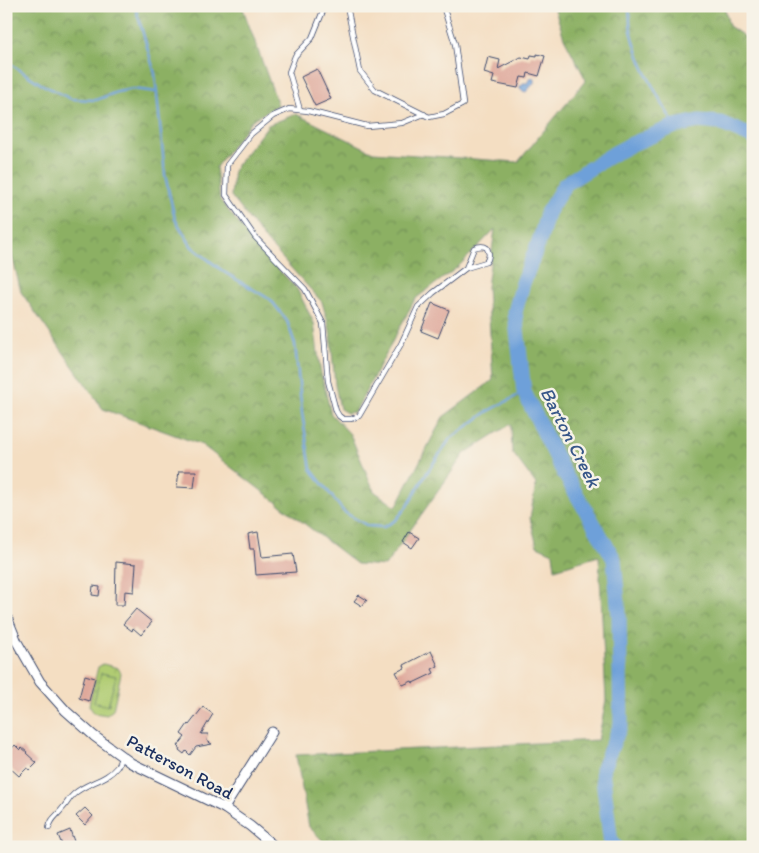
<svg xmlns="http://www.w3.org/2000/svg" width="759" height="853" font-family="Itim,sans-serif">
	<style>
		.forest { fill: url(#forest-crowns); stroke: #547061 }
		.park { fill: url(#park-crowns); stroke: #667e68 }
		.pitch { fill: #b0cc72; stroke: #667e68 }
		.water { fill: #6ea0d9; stroke: #44689c }
		.lines { fill: none; stroke-linecap: round; stroke-linejoin: round }
		.stream { stroke: #6ea0d9; stroke-width: 2.5 }
		.river { stroke: #6ea0d9; stroke-width: 15 }
		.building { fill: #dfa99b }
		.service-casing { stroke: #3c496d; stroke-width: 6 }
		.minor-casing { stroke: #3c496d; stroke-width: 11 }
		.service { stroke: #fff; stroke-width: 4.5 }
		.minor { stroke: #fff; stroke-width: 9 }
		.labels { text-anchor: middle; stroke-width: 5; stroke-linejoin: round; paint-order: stroke }
		.street-label { font-size: 18px; fill: #1b2f5e; stroke: #f7f3e8 }
		.water-label { font-size: 19px; font-style: italic; fill: #385789; stroke: #f7f3e8 }
	</style>
	<defs>
		<pattern id="forest-crowns" width="20" height="18" patternUnits="userSpaceOnUse" patternTransform="scale(1.25)"><rect width="20" height="18" fill="#8cb064"/><path d="M2 6a3 3 0 1 1 6 0M12 15a3 3 0 1 1 6 0" fill="none" stroke="#729056"/></pattern>
		<pattern id="park-crowns" width="20" height="18" patternUnits="userSpaceOnUse" patternTransform="scale(1.25)"><rect width="20" height="18" fill="#b0cc72"/><path d="M2 6a3 3 0 1 1 6 0M12 15a3 3 0 1 1 6 0" fill="none" stroke="#8ea661"/></pattern>
	</defs>
	<rect width="100%" height="100%" fill="#f7f3e8"/>
	<filter id="ink" filterUnits="userSpaceOnUse"><feTurbulence type="fractalNoise" baseFrequency=".02" numOctaves="2"/><feDisplacementMap in="SourceGraphic" scale="10" xChannelSelector="R" yChannelSelector="G"/><feConvolveMatrix kernelMatrix="1 2 1 2 8 2 1 2 1" color-interpolation-filters="sRGB"/></filter>
	<filter id="wash" filterUnits="userSpaceOnUse"><feTurbulence type="fractalNoise" baseFrequency=".0096" numOctaves="4" result="noise"/><feDisplacementMap in="SourceGraphic" scale="20" xChannelSelector="R" yChannelSelector="G"/><feGaussianBlur stdDeviation="1.12" result="paint"/><feColorMatrix in="noise" values="0 0 0 0 0 0 0 0 0 0 0 0 0 0 0 0 0 1.4 0 .05"/><feComposite in="paint" operator="in"/></filter>
	<g filter="url(#wash)">
		<rect width="100%" height="100%" fill="#f4dec2"/>
		<path class="forest" d="M6,6H242L278,105L252,120L216,167L220,200L254,243L297,289L314,323L320,369L331,414L350,434L374,491L396,507L443,417L493,380L487,287L495,229L458,267L415,299L355,412L347,413L340,409L335,385L330,330L322,302L263,237L231,196L234,169L268,125L296,114L373,152L518,162L586,80L564,38L554,6H724L729,26L753,42V847H329L309,827L296,755L598,740L606,701L599,556L555,569L553,553L537,546L530,518L536,484L512,452L511,424L465,453L385,566L357,564L202,445L103,409L21,292L6,231Z"/>
		<path class="park" d="M103,664L118,668L121,673L113,710L107,715L94,713L89,705L98,667Z"/>
		<path class="pitch" d="M101,673L116,676L108,706L94,702Z"/>
		<path class="water" d="M531,78L534,79V83L526,92L523,91L520,88V86H522L523,83H528Z"/>
		<g class="lines">
			<g class="stream">
				<path d="M135,6L155,74L165,175L175,219L192,247L224,272L271,300L287,321L295,344L302,413L311,469L344,512L368,526L384,527L396,520L408,505L428,471L450,439L487,412L524,392"/>
				<path d="M629,6C630,15 629,25 632,34C640,67 658,96 675,126"/>
				<path d="M6,61L41,84L71,99L96,100L117,92L133,89L157,92"/>
			</g>
			<path class="river" d="M616,847L611,844L602,770L621,724L619,615L614,559L563,471L524,392L515,312L523,283L541,236L547,213L565,184L613,154L632,144L675,126L699,121L720,123L753,137"/>
		</g>
		<g id="blocks">
			<g class="building">
				<path d="M537,54L545,56L539,76L528,73L527,78L521,77L518,88L492,83L494,76L484,73L488,57L500,60L498,69L521,57L530,59L531,55L537,56Z"/>
				<path d="M317,69L331,99L315,106L301,77Z"/>
				<path d="M432,303L449,310L438,338L421,331Z"/>
				<path d="M179,471H196L194,488L177,487Z"/>
				<path d="M258,532L262,557L293,554L296,572L256,575L254,549H250L248,534Z"/>
				<path d="M409,532L419,538L412,548L403,542Z"/>
				<path d="M116,562L136,564L134,592L125,591L124,605H115Z"/>
				<path d="M93,586L100,587L99,596L92,595Z"/>
				<path d="M359,595L367,600L362,606L354,601Z"/>
				<path d="M136,609L152,622L141,635L133,628L132,631L123,624Z"/>
				<path d="M431,651L438,666L432,669L434,673L413,683L412,681L403,685L396,672L405,668L404,665Z"/>
				<path d="M85,675L95,678L89,701L79,698Z"/>
				<path d="M203,707L213,714L201,734H208L207,741L212,744L196,747L190,755L186,751L184,754L179,750L180,748L178,746L185,737L181,734L188,724L189,725Z"/>
				<path d="M15,745L20,750L22,748L27,752L26,753L37,763L30,770L27,768L19,776L8,766L9,759L6,756V755Z"/>
				<path d="M85,808L93,816L85,825L76,816Z"/>
				<path d="M70,830L76,847H63L58,835Z"/>
			</g>
		</g>
	</g>
	<g filter="url(#ink)">
		<use href="#blocks" fill-opacity="0" stroke="#3c496d" stroke-width="1"/>
		<g class="lines">
			<defs>
				<g id="service">
					<path d="M347,6L360,71L375,90L429,117L444,114L463,104L455,44L443,6"/>
					<path d="M300,110L289,72L295,56L312,38L325,6"/>
					<path d="M424,114L402,123L367,126L308,111L289,109L273,116L251,134L227,165L226,195L255,237L305,289L323,323L328,381L336,411L339,416L343,419H351L359,416L401,344L418,307L433,293L466,268L486,262L488,259L489,254L487,248C483,245 479,246 474,248L466,268"/>
					<path d="M49,828C51,818 56,817 62,809C67,804 69,798 74,794C87,782 106,781 117,767C119,764 120,760 122,756"/>
				</g>
				<g id="minor">
					<path d="M6,615L17,642L40,682L66,711L94,736L131,763L224,808L250,826L275,847"/>
					<path d="M224,808L272,732"/>
				</g>
			</defs>
			<use href="#service" class="service-casing"/>
			<use href="#minor" class="minor-casing"/>
			<use href="#service" class="service"/>
			<use href="#minor" class="minor"/>
		</g>
	</g>
	<g class="labels">
		<g class="street-label">
			<text transform="translate(180 767) rotate(28)" y="6">Patterson Road</text>
		</g>
		<g class="water-label">
			<text transform="translate(571 437) rotate(63)" y="7">Barton Creek</text>
		</g>
	</g>
	<rect width="759" height="853" fill="none" stroke="#f7f3e8" stroke-width="25"/>
</svg>
